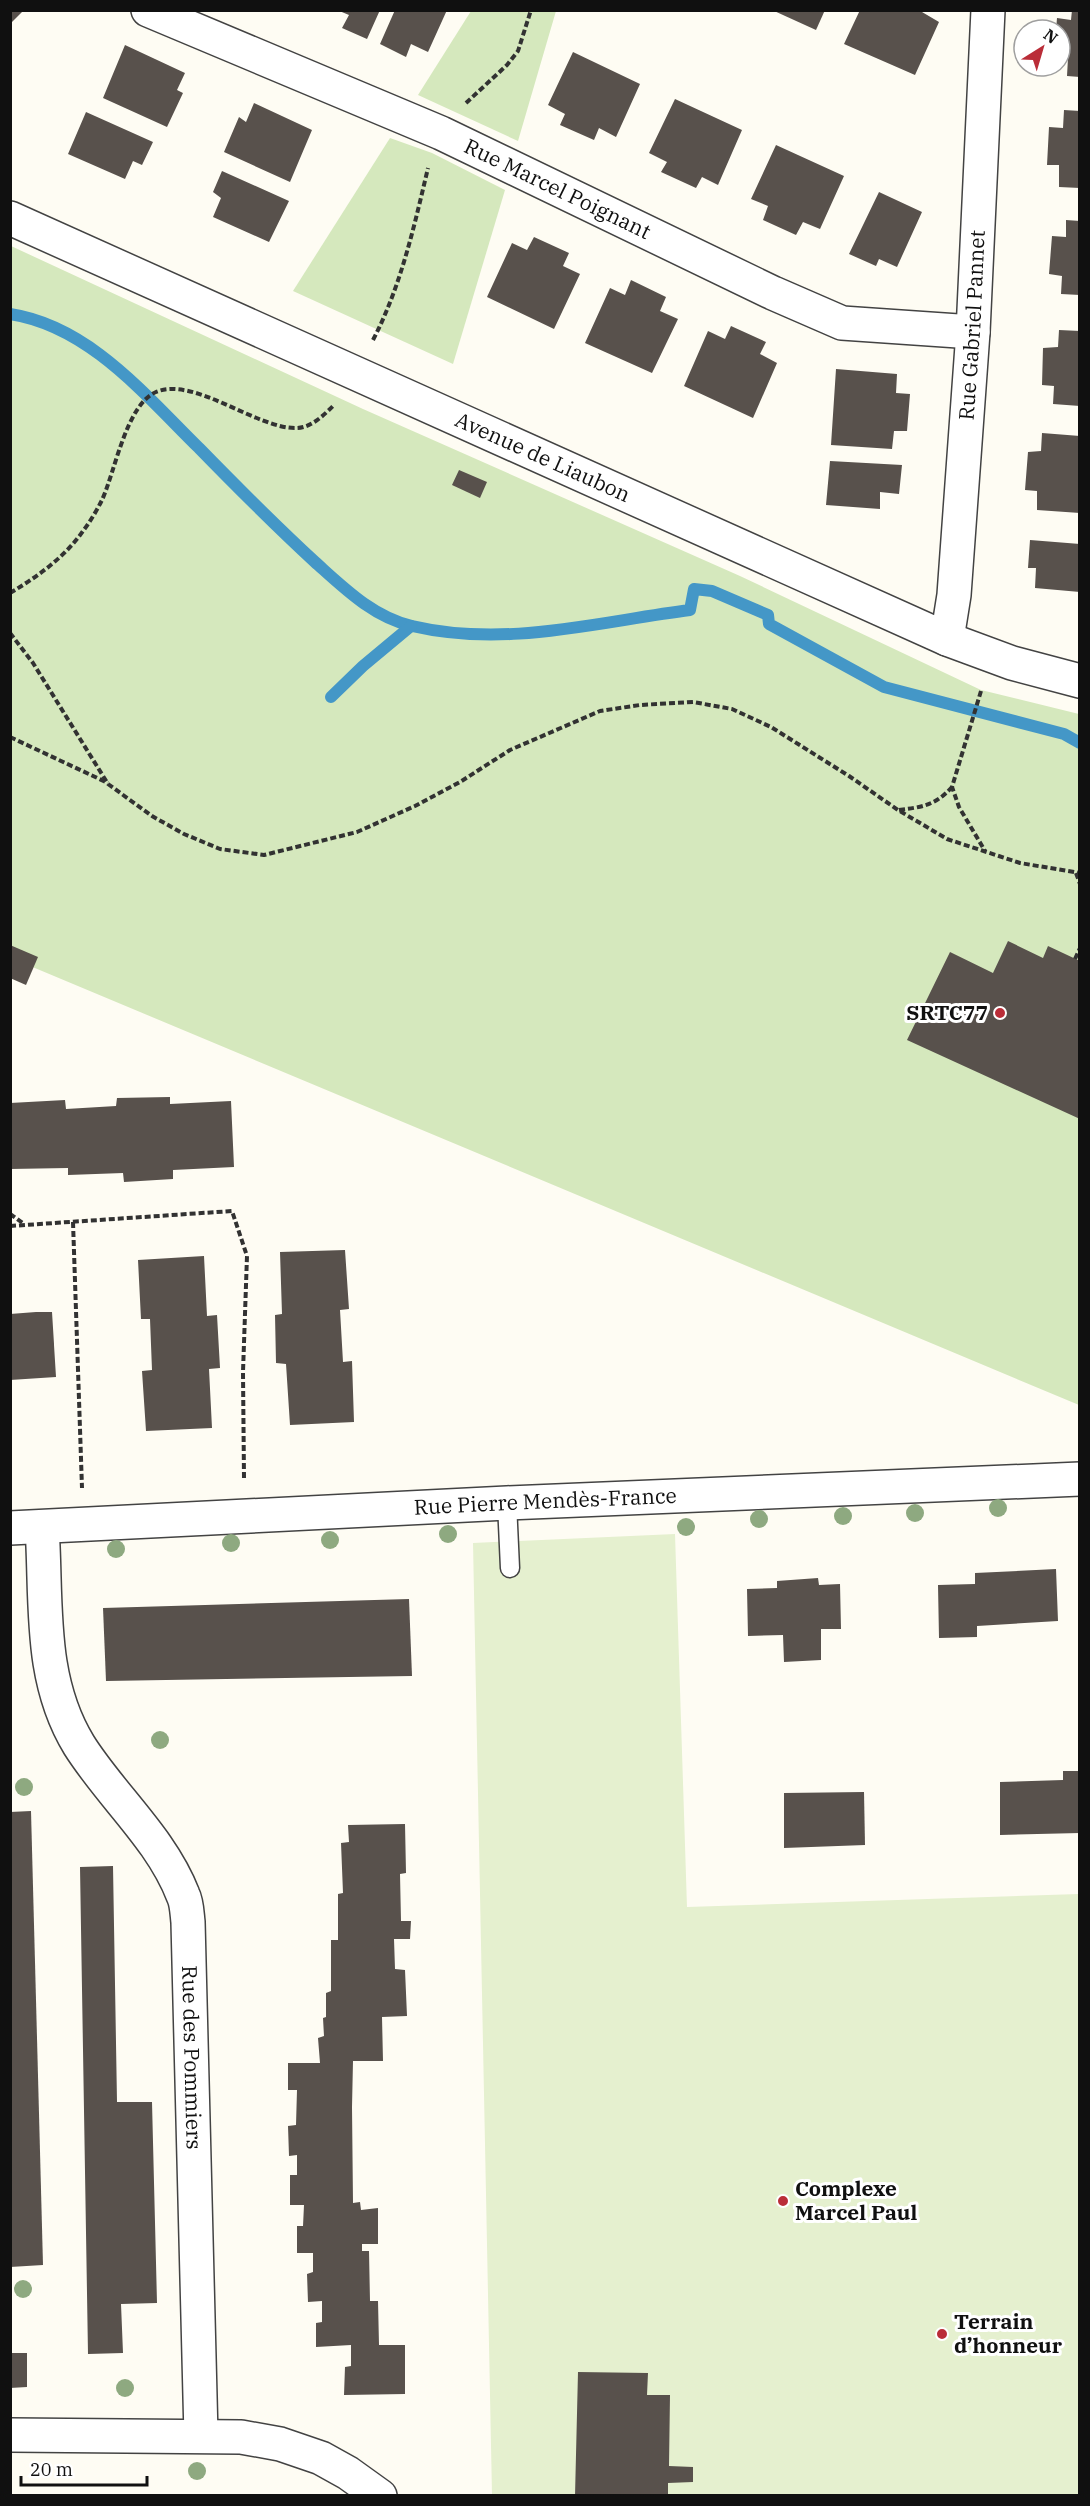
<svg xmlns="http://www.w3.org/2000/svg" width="1090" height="2506" font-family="'IBM Plex Serif',serif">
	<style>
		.green { fill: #d5e8bd }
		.pitch { fill: #e5f0cf }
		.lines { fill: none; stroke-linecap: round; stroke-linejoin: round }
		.stream { stroke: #4497c7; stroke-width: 12 }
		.building { fill: #58514c }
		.service-casing { stroke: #434343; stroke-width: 21 }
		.minor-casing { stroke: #434343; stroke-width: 36 }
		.path { stroke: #323232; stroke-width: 4; stroke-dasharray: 6 3; stroke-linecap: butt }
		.service { stroke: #fff; stroke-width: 18 }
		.minor { stroke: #fff; stroke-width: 33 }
		.tree { fill: #8ea980 }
		.poi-dot { fill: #ba2d38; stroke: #fff; stroke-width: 2 }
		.labels { text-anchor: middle; stroke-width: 6; stroke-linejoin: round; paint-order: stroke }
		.street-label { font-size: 21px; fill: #101010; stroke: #fff }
		.poi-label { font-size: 21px; font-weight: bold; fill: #101010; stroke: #fff; text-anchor: start }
	</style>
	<rect width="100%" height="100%" fill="#fefcf3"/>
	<g class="green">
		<path d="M471,11H556L518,141L418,95Z"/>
		<path d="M390,138L432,153L505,190L453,364L293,291Z"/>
		<path d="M11,246L363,409L740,576L981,690L1079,714V1405L11,958Z"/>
	</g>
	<path class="pitch" d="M675,1534L687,1907L1079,1894V2495H492L473,1543Z"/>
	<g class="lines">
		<g class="stream">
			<path d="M10,314C89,326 145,395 199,448C237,487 275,525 315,562C344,588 373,617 412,626C506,648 596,622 690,610L694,589L712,591L768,615L769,624L884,687L1064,734L1080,743"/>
			<path d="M331,697L363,666L411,626"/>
		</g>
	</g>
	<g class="building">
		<path d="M10,10H24L10,24Z"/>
		<path d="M337,10H380L367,39L342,28L349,15Z"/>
		<path d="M395,10H447L428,52L411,44L406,57L380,44Z"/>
		<path d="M772,10H825L816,30Z"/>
		<path d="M860,10H922V12L939,22L915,75L844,44Z"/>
		<path d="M1072,10H1080V77L1067,76L1068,58L1060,57V30H1056L1057,18L1071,20Z"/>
		<path d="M125,45L185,73L177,90L183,93L167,127L103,98Z"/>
		<path d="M573,52L640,84L616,137L599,128L594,140L560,125L565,114L548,105Z"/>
		<path d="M675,99L742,130L718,185L702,177L696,188L661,172L667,162L649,153Z"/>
		<path d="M254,103L312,130L290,182L224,152L239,117L246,122Z"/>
		<path d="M1064,110L1080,111V188L1059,187V165H1047L1049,127L1063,128Z"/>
		<path d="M86,112L153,142L142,165L133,161L125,179L68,154Z"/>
		<path d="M776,145L844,176L820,229L803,222L796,235L763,220L768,206L751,199Z"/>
		<path d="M222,171L289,201L269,242L213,217L221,198L213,192Z"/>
		<path d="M879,192L922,212L897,267L879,259L876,266L849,254Z"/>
		<path d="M1066,220L1080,221V295L1061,294L1062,276L1049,274L1052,236L1066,237Z"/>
		<path d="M534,237L569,253L563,266L580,274L554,329L487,297L512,243L527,250Z"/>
		<path d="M631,280L666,297L660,311L678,319L652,373L585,343L610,288L625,295Z"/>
		<path d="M731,326L766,342L760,354L777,363L753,418L684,386L708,331L725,339Z"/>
		<path d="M1059,330L1080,331V406L1053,404L1054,386L1042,385L1043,348L1058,347Z"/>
		<path d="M836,369L897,374L896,393L910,394L907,431H894L892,449L831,445Z"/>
		<path d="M1042,433L1080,436V513L1037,510V491L1025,490L1028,452L1041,451Z"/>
		<path d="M830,461L902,465L899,494L880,492V509L826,505Z"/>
		<path d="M459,470L487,482L480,498L452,485Z"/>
		<path d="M1030,540L1080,544V592L1035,588L1036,568H1028Z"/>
		<path d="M1008,941L1043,958L1048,946L1080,961V1119L907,1040L950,952L993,973Z"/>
		<path d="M10,945L38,957L26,985L10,978Z"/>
		<path d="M170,1097V1104L231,1101L234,1167L173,1170V1179L124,1182L123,1173L68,1175V1168L10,1169V1103L65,1100L66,1109L116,1106L117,1098Z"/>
		<path d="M345,1250L349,1309L340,1310L343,1362L352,1361L354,1422L290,1425L286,1364L276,1363L275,1315L282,1314L280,1252Z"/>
		<path d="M204,1256L207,1316L217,1315L220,1368L209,1369L212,1428L146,1431L142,1371L152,1370L150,1319H141L138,1260Z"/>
		<path d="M36,1312H52L56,1377L10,1380V1314Z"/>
		<path d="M1056,1569L1058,1621L977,1626V1637L939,1638L938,1585L975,1584V1573Z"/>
		<path d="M818,1578L819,1585L840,1584L841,1629H821V1660L784,1662L783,1635L748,1636L747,1589L777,1588V1581Z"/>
		<path d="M409,1599L412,1676L106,1681L103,1608Z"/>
		<path d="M1063,1771H1080V1833L1000,1835V1782L1063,1780Z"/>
		<path d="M864,1792L865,1845L784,1848V1793Z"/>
		<path d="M31,1811L43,2265L10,2267V1812Z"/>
		<path d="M405,1824L406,1873L400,1874L401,1921H411L410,1939H394L395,1969L405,1970L407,2016L382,2017L383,2061H353L352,2107L353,2203L360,2202L361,2210L378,2208V2244H362V2251H369L370,2301H378L379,2345H405V2394L344,2395L345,2367L351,2366V2345L316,2347V2323L322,2322V2301L308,2302L307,2274L313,2272V2253H297V2226H303L304,2205H290V2175H297V2155L289,2156L288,2126L296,2125L297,2090H288V2063H320L318,2038L324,2036L323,2018L326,2017V1993L331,1991V1940H338V1894L343,1893L341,1843L349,1842L348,1825Z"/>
		<path d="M113,1866L117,2102H152L157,2303L121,2304L123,2353L88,2354L80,1867Z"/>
		<path d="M10,2353H27V2387L10,2388Z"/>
		<path d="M578,2372L648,2373L647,2395H670L669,2466L693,2467V2482L668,2483V2496H575Z"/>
	</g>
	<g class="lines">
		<defs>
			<path id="service" d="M507,1503L510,1568"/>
			<g id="minor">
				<path id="s1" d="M148,10L441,133L773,293L842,323L973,332"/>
				<path id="s2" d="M10,218L947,639L1012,663L1080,681"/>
				<path id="s3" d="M947,639L954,595L973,332L988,10"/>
				<path id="s4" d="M42,1527C47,1601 38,1678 79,1745C111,1796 161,1838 183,1895C187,1903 187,1914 188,1922L201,2436"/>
				<path id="s5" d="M10,1528L507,1503L1080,1479"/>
				<path d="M10,2435L241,2437L280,2444L321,2458L348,2473L380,2496"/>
			</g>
		</defs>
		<use href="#service" class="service-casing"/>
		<use href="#minor" class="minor-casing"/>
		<g class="path">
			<path d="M466,103L507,65L518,51L531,10"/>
			<path d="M373,340C401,286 414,227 428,168"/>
			<path d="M10,593C37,577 65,557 83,531C90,522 97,510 102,500C115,472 126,405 156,392C194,376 257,429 296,428C311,428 324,415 334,405"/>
			<path d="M10,633L33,663L108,784L152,816L184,834L220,849L264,855L357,832L415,806L460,782L510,750L600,711L640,705L693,702L732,709L771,727L849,776L898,810L947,839L1020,863L1080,873"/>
			<path d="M981,691L952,787L959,807L985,851"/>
			<path d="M10,737L108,783"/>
			<path d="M899,810C923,807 936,805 952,787"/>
			<path d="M1076,873L1080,884"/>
			<path d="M1075,959L1080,948"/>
			<path d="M10,1214L24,1224"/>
			<path d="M73,1222L82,1488"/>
			<path d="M10,1226L232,1211L247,1256L243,1372L244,1478"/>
		</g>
		<use href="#service" class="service"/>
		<use href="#minor" class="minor"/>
	</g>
	<g class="tree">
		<circle cx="998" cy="1508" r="9"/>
		<circle cx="915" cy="1513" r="9"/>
		<circle cx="843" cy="1516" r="9"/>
		<circle cx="759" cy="1519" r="9"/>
		<circle cx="686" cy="1527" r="9"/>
		<circle cx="448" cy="1534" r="9"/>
		<circle cx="330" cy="1540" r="9"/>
		<circle cx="231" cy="1543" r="9"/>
		<circle cx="116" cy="1549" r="9"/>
		<circle cx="160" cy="1740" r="9"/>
		<circle cx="24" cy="1787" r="9"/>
		<circle cx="23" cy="2289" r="9"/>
		<circle cx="125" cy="2388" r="9"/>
		<circle cx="197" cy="2471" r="9"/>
	</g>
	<g class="poi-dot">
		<circle cx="1000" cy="1013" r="6"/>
		<circle cx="783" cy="2201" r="6"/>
		<circle cx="942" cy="2334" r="6"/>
	</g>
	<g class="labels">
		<g class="street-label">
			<text dy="7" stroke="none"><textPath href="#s1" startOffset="447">Rue Marcel Poignant</textPath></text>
			<text dy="7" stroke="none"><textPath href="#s3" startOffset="315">Rue Gabriel Pannet</textPath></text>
			<text dy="7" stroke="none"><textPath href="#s2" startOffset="584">Avenue de Liaubon</textPath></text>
			<text dy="7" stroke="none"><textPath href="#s5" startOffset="536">Rue Pierre Mendès-France</textPath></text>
			<text dy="7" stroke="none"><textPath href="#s4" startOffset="570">Rue des Pommiers</textPath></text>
		</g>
		<g class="poi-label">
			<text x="988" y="1020" text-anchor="end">SRTC77</text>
			<text x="795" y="2196">Complexe<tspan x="795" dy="24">Marcel Paul</tspan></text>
			<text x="954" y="2329">Terrain<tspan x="954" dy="24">d’honneur</tspan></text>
		</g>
	</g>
	<rect width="1090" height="2506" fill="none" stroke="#101010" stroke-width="24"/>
	<g transform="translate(1042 48) rotate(37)"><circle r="28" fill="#ffffff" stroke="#9f9f9f" stroke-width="1.5"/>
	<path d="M0-4.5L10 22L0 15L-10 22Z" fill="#ba2d38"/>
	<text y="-9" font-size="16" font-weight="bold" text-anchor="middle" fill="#101010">N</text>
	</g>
	<path d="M21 2476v9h126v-9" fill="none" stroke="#101010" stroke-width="3"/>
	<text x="30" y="2476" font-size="18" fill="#101010" stroke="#ffffff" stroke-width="4.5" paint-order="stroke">20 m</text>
</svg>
